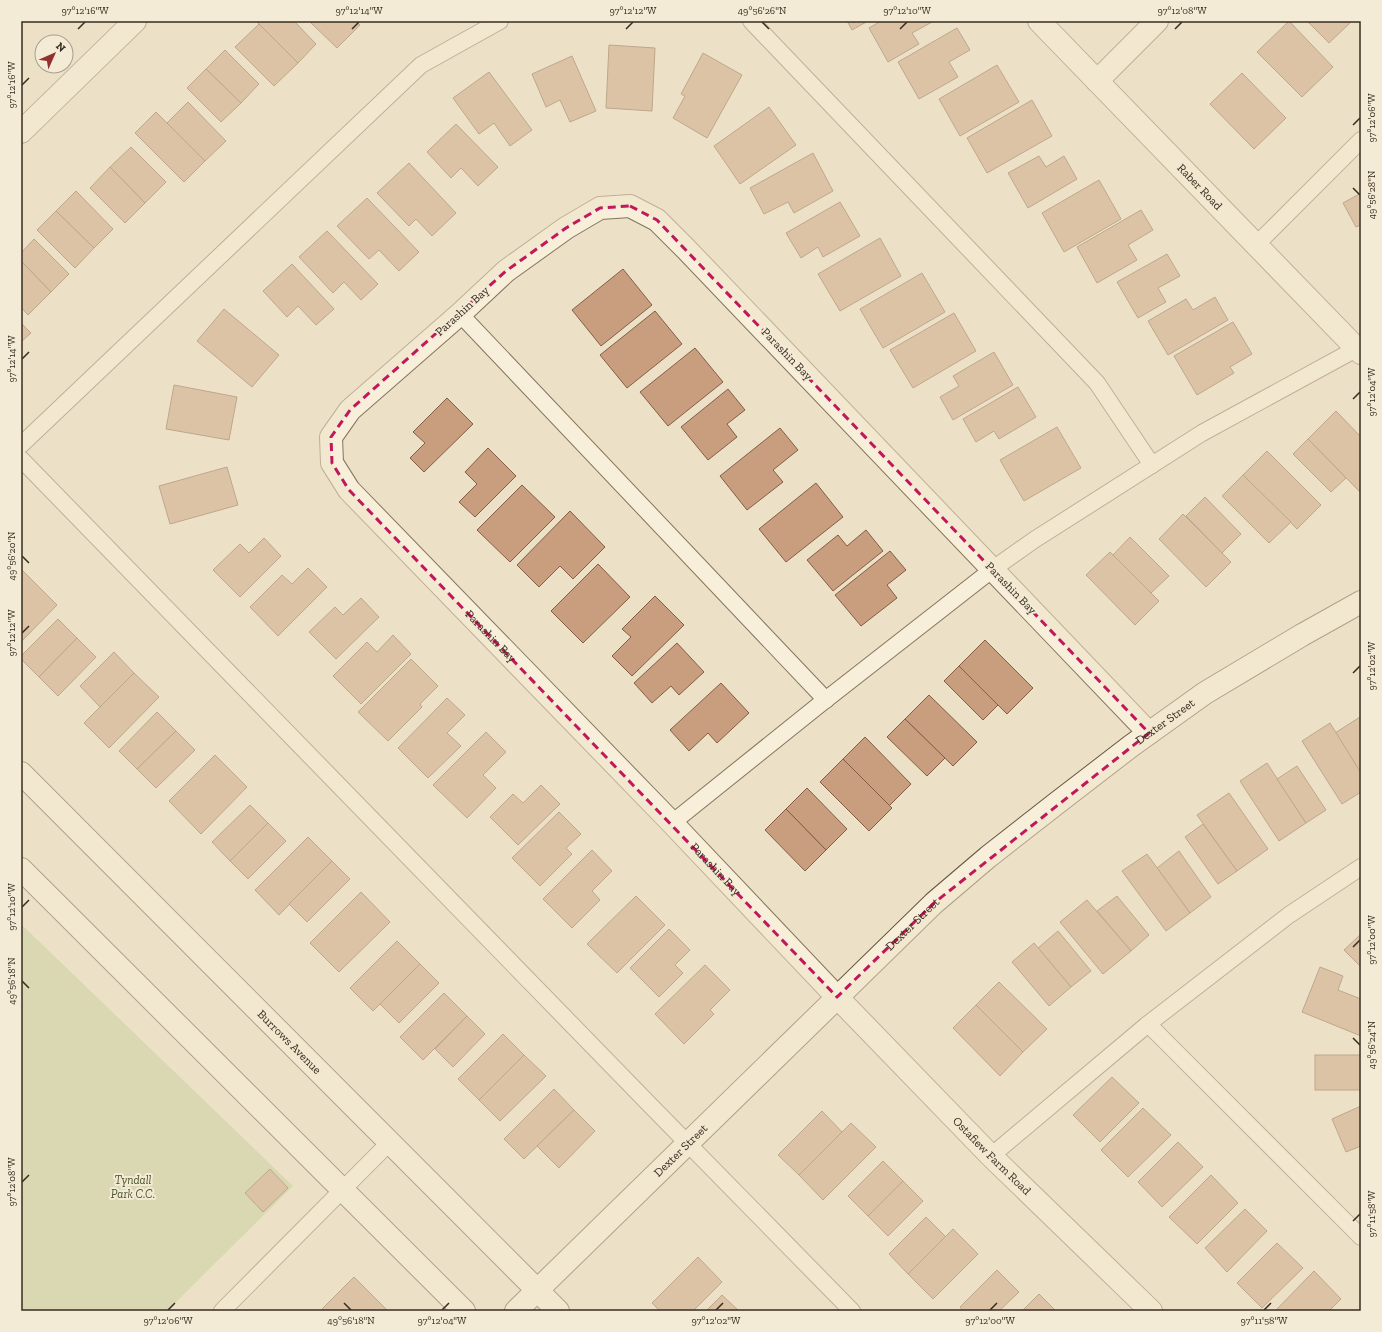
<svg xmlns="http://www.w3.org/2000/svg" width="1382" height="1332" font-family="'Zilla Slab',serif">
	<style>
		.green { fill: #c4ca9b }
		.building { fill: #c89e7f; stroke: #845e44 }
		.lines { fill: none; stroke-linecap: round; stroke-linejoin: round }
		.lane-casing { stroke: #86745d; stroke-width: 18 }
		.street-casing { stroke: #86745d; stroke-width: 24 }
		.secondary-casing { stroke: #685540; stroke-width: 24 }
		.lane { stroke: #f7efd9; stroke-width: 16 }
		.street { stroke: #f7efd9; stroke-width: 22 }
		.secondary { stroke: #f7efd9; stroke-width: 22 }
		.marked { fill: none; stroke: #c2185b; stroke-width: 3; stroke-dasharray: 8 5; stroke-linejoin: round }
		.ticks { fill: none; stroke: #382c20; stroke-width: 1.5 }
		.labels { text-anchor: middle; stroke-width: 4; stroke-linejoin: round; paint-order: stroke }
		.street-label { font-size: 12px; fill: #382c20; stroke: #f4ebd6 }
		.park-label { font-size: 12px; font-style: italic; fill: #475328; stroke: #f4ebd6 }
		.neatline { fill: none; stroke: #382c20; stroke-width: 1.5 }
		.ticks-label { font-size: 10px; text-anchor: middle; fill: #382c20 }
	</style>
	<rect width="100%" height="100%" fill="#ece1c7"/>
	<path class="green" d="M21,924L293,1186L167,1311H21Z"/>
	<g class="building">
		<path d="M256,21H294L316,44L298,63Z"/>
		<path d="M309,21H355L360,25L337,48Z"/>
		<path d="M847,21H868L852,30Z"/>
		<path d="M881,21H934L912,33L919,44L888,62L869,28Z"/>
		<path d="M1289,21L1333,67L1302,97L1257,52Z"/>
		<path d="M1307,21H1352L1329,43Z"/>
		<path d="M259,24L298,63L274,86L235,47Z"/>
		<path d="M957,28L970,50L949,62L958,77L919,99L898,62Z"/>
		<path d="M609,45L655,48L652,111L606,108Z"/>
		<path d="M225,50L259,84L241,103L206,69Z"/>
		<path d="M703,53L742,75L707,138L673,118L685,96L681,94Z"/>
		<path d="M572,56L596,111L570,122L560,100L546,107L532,74Z"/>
		<path d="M997,65L1019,102L960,136L939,99Z"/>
		<path d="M206,69L241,103L221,122L187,88Z"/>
		<path d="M489,72L532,130L510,146L494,123L479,134L453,98Z"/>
		<path d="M1242,73L1286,118L1254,149L1210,104Z"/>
		<path d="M1032,100L1052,136L987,173L967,138Z"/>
		<path d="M188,102L226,141L205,161L167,123Z"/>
		<path d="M769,107L796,145L740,184L714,146Z"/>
		<path d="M156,112L205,161L184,182L135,133Z"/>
		<path d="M456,124L498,167L478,186L461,168L451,178L427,152Z"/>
		<path d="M131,147L166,182L145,203L110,167Z"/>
		<path d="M813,153L833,191L794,213L788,202L764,214L750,188Z"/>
		<path d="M1039,156L1046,167L1064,156L1077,179L1028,208L1008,173Z"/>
		<path d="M409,163L456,213L432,236L416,219L409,226L377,193Z"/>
		<path d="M110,167L145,203L125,223L90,188Z"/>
		<path d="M1099,180L1121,219L1064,252L1042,213Z"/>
		<path d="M76,191L113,229L94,248L56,211Z"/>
		<path d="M1361,193V225L1356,227L1343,203Z"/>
		<path d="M367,198L419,252L399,271L379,250L369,259L337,226Z"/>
		<path d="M840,202L860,236L823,257L818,247L801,258L786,233Z"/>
		<path d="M1141,210L1153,230L1128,245L1137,260L1097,283L1077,247Z"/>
		<path d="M56,211L94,248L75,268L37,230Z"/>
		<path d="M327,231L378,284L361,300L344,282L333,293L299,257Z"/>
		<path d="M880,238L901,276L840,311L818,274Z"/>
		<path d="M34,239L69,274L51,292L21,261V253Z"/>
		<path d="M1167,254L1180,276L1158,288L1166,302L1138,318L1117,282Z"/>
		<path d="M21,261L51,292L28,315L21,307Z"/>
		<path d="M292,264L334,309L316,325L298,306L287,317L263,291Z"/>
		<path d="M623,269L652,305L601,346L572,310Z"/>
		<path d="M922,273L945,312L883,348L860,309Z"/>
		<path d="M1215,297L1228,320L1168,355L1148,321L1186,299L1193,310Z"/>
		<path d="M224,309L279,355L252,387L197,341Z"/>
		<path d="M655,311L682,344L627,388L600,355Z"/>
		<path d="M954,313L976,351L913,388L890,350Z"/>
		<path d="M1233,322L1252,354L1230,367L1234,373L1197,395L1174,356Z"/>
		<path d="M21,323L31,333L21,342Z"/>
		<path d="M695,348L723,382L668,426L640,392Z"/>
		<path d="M994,352L1013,385L953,420L940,397L959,386L953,376Z"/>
		<path d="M174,385L237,397L229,440L166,429Z"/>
		<path d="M1018,387L1036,417L999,439L994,431L976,442L963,419Z"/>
		<path d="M728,389L745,410L727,424L737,437L708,460L681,427Z"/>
		<path d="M447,398L473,424L424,472L410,458L425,443L413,432Z"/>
		<path d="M1336,411L1361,437L1360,492L1308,439Z"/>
		<path d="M1057,427L1081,468L1024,501L1000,460Z"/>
		<path d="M780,428L798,450L773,470L783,482L747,510L720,476Z"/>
		<path d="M1308,439L1346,478L1331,492L1293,454Z"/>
		<path d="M488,448L516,476L475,517L459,502L477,484L465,472Z"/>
		<path d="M1267,451L1321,505L1297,529L1243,475Z"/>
		<path d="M227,467L238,505L170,524L159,486Z"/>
		<path d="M1243,475L1291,522L1269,543L1222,496Z"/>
		<path d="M816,483L843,517L786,562L759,529Z"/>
		<path d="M522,485L555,517L510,562L477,530Z"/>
		<path d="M1205,497L1241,534L1222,553L1186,516Z"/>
		<path d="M570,511L605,547L573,579L560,566L539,587L517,565Z"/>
		<path d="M1183,514L1231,562L1206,587L1159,539Z"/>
		<path d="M866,530L883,551L833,591L807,560L838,535L847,546Z"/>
		<path d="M1130,537L1169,576L1151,593L1113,555Z"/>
		<path d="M264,538L281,556L240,597L213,570L240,544L249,553Z"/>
		<path d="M890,551L906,570L887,585L897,598L861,626L835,595Z"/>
		<path d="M1110,552L1159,601L1135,625L1086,575Z"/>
		<path d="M598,564L630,597L583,643L551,611Z"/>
		<path d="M308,568L327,587L278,636L250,607L282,575L292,584Z"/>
		<path d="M21,569L57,605L21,642Z"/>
		<path d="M655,596L684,625L632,676L612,656L631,637L622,629Z"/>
		<path d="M361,598L379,617L336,659L309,632L335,607L343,615Z"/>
		<path d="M58,619L77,638L39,677L21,659V656Z"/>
		<path d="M393,635L411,654L361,704L333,676L367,642L377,652Z"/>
		<path d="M77,638L96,657L58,696L39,677Z"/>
		<path d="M985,640L1033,688L1007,714L959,666Z"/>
		<path d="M677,643L704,672L679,695L671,686L652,703L634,683Z"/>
		<path d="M114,652L134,673L100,707L80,686Z"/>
		<path d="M411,659L438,686L420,704L422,707L388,741L358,712Z"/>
		<path d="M959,666L998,705L983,720L944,681Z"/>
		<path d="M134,673L159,697L109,748L84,723Z"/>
		<path d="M721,683L749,713L717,743L708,733L689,751L670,730Z"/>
		<path d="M929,695L977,742L953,766L905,719Z"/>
		<path d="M447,698L465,715L447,733L461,746L428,778L398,748Z"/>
		<path d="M157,712L176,731L137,769L119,751Z"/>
		<path d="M1360,717L1361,718V773L1335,733Z"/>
		<path d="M905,719L945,758L927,776L887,737Z"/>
		<path d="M1330,723L1361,773V792L1342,804L1302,741Z"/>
		<path d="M176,731L195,750L156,788L137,769Z"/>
		<path d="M486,732L506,752L483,775L496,788L467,818L433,785Z"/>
		<path d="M865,737L911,784L889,806L843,759Z"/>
		<path d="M215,755L247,787L201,834L169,801Z"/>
		<path d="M843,759L892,808L869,831L820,782Z"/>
		<path d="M1267,763L1306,823L1279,841L1240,781Z"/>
		<path d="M1297,766L1326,810L1306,823L1277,779Z"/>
		<path d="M541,785L560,804L518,845L490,817L513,794L523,803Z"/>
		<path d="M807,788L847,829L826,850L786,809Z"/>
		<path d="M1229,793L1268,849L1237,871L1197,815Z"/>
		<path d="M250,805L268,823L230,861L212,842Z"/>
		<path d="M786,809L826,850L805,871L765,830Z"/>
		<path d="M559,812L581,834L566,848L572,854L540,886L512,858Z"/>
		<path d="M268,823L286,841L248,879L230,861Z"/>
		<path d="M1203,824L1237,871L1218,884L1185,837Z"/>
		<path d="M308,837L332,861L279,915L255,890Z"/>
		<path d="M592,850L612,871L592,891L600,900L572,928L543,899Z"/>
		<path d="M1179,851L1211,897L1190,913L1157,868Z"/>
		<path d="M1147,854L1190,913L1166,931L1122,871Z"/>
		<path d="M332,861L350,879L307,922L289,904Z"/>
		<path d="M361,892L390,922L339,972L310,943Z"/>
		<path d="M636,896L665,925L617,973L587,944Z"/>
		<path d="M1117,896L1149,935L1131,951L1097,911Z"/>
		<path d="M1087,900L1131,951L1103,974L1060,922Z"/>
		<path d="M669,929L690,950L675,965L683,973L659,997L630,968Z"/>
		<path d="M1058,931L1091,971L1071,987L1038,948Z"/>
		<path d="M1361,934V967L1344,950Z"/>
		<path d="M397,941L420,964L373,1011L350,988Z"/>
		<path d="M1034,943L1071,987L1049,1006L1012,962Z"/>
		<path d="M420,964L439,983L399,1023L380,1004Z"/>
		<path d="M705,965L730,990L710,1010L714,1014L684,1044L655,1014Z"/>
		<path d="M1320,967L1343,976L1338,990L1361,999V1036L1302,1012Z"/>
		<path d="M999,982L1047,1029L1023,1052L976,1005Z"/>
		<path d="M444,993L467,1016L423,1060L400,1037Z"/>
		<path d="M976,1005L1023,1052L1000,1076L953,1028Z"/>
		<path d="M467,1016L485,1034L453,1067L435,1049Z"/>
		<path d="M503,1034L524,1055L479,1100L458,1079Z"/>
		<path d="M524,1055L546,1076L500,1121L479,1100Z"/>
		<rect x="1315" y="1055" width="46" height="35"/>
		<path d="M1112,1077L1139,1103L1100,1142L1073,1115Z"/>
		<path d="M554,1089L574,1110L524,1159L504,1139Z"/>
		<path d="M1361,1106V1146L1346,1152L1332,1119Z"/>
		<path d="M1143,1108L1171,1135L1128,1177L1101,1150Z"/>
		<path d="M574,1110L595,1131L559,1168L537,1146Z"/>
		<path d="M822,1111L842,1132L799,1175L778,1155Z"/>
		<path d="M851,1123L876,1147L823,1200L799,1175Z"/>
		<path d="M1178,1142L1203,1167L1162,1207L1138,1182Z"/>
		<path d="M883,1161L903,1181L868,1216L848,1196Z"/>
		<path d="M270,1169L288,1188L263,1212L245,1193Z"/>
		<path d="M1211,1175L1238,1203L1197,1244L1169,1217Z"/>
		<path d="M903,1181L923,1201L888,1236L868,1216Z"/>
		<path d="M1245,1209L1267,1231L1227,1272L1205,1248Z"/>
		<path d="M926,1217L946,1237L908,1274L889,1254Z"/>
		<path d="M953,1229L978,1254L933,1299L908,1274Z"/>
		<path d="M1277,1243L1303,1268L1262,1308L1237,1283Z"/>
		<path d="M698,1257L722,1282L693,1311H660L652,1303Z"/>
		<path d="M997,1270L1019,1292L999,1311H963L960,1307Z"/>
		<path d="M1314,1271L1341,1299L1329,1311H1275Z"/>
		<path d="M354,1277L388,1311H325L322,1309Z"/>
		<path d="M1039,1294L1056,1311H1022Z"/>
		<path d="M722,1295L739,1311H706Z"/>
	</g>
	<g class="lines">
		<defs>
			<g id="lane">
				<path d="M751,21L1097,383L1152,465"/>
				<path d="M1256,245L1361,140"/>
				<path d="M460,314L826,700"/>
				<path d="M21,445L421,65L500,21"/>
				<path d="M21,459L650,1105L852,1311"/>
				<path d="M672,823L819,705L993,569L1034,540L1202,433L1356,349"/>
				<path d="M1148,1024L1361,1237"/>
				<path d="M991,1156L1148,1024L1289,915L1361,867"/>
				<path d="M222,1311L389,1143"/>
			</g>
			<g id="street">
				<path id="s1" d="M1039,21L1361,353"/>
				<path d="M1097,81L1157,21"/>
				<path d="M21,132L135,21"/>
				<path id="s2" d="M1149,733L686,249L657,220L630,206L600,208L566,228L506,271L460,314L350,410L331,437L332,463L349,490L672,823L837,997L991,1156L1151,1311"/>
			</g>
			<g id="secondary">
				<path id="s3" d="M21,773L558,1311"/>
				<path d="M21,869L464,1311"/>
				<path id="s4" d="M516,1311L934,903L988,857L1057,803L1131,746L1205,693L1302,635L1361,602"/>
			</g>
		</defs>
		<use href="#lane" class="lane-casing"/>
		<use href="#street" class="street-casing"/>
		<use href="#secondary" class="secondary-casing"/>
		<use href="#lane" class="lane"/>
		<use href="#street" class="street"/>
		<use href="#secondary" class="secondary"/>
	</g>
	<path d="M0 0H1382V1332H0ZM630,206L657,220L1149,733L934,903L837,997L349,490L332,463L331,437L350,410L506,271L566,228L600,208Z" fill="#ece1c7" fill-opacity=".55" fill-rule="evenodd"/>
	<path class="marked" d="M630,206L657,220L1149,733L934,903L837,997L349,490L332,463L331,437L350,410L506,271L566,228L600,208Z"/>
	<path class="ticks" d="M762,22L769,29M78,29L85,22M352,29L359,22M626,29L633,22M900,29L907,22M1175,29L1182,22M22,85L29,78M1353,125L1360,118M1353,188L1360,195M22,359L29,352M1353,399L1360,392M22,556L29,563M22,633L29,626M1353,673L1360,666M22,907L29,900M1353,947L1360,940M22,981L29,988M1353,1038L1360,1045M22,1182L29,1175M1353,1221L1360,1214M344,1303L351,1310M168,1310L175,1303M442,1310L449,1303M716,1310L723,1303M990,1310L997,1303M1264,1310L1271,1303"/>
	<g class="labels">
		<g class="street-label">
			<text dy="4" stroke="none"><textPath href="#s1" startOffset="231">Raber Road</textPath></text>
			<text transform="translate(462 311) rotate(-42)" y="4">Parashin Bay</text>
			<text transform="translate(787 354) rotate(46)" y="4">Parashin Bay</text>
			<text transform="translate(1011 588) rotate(46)" y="4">Parashin Bay</text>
			<text dy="4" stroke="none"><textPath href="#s2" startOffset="1388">Parashin Bay</textPath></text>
			<text dy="4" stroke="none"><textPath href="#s4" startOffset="878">Dexter Street</textPath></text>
			<text dy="4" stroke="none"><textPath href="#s2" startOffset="1712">Parashin Bay</textPath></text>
			<text dy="4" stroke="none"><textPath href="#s4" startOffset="554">Dexter Street</textPath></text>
			<text dy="4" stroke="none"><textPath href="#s3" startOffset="380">Burrows Avenue</textPath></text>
			<text dy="4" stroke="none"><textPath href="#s4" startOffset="230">Dexter Street</textPath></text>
			<text dy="4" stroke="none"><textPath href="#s2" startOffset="2110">Ostafiew Farm Road</textPath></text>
		</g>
		<g class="park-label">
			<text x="133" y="1184">Tyndall<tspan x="133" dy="14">Park C.C.</tspan></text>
		</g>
	</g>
	<rect width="1382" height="1332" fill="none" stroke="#f4ebd6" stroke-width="44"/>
	<g transform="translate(54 54) rotate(45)"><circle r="19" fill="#f4ebd6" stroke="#a99f8d"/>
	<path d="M0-3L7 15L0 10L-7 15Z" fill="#923130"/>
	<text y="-6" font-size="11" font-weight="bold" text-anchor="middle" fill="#382c20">N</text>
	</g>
	<rect x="22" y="22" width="1338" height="1288" class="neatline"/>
	<g class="ticks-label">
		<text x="85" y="14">97°12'16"W</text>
		<text x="359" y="14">97°12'14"W</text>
		<text x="633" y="14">97°12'12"W</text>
		<text x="762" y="14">49°56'26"N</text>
		<text x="907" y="14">97°12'10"W</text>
		<text x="1182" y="14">97°12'08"W</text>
		<text transform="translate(11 85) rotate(-90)" y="4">97°12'16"W</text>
		<text transform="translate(1371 118) rotate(-90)" y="4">97°12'06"W</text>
		<text transform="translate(1371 195) rotate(-90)" y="4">49°56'28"N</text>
		<text transform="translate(11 359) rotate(-90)" y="4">97°12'14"W</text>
		<text transform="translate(1371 392) rotate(-90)" y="4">97°12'04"W</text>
		<text transform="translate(11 556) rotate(-90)" y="4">49°56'20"N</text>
		<text transform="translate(11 633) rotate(-90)" y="4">97°12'12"W</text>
		<text transform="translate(1371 666) rotate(-90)" y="4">97°12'02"W</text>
		<text transform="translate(11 907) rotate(-90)" y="4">97°12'10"W</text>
		<text transform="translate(1371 940) rotate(-90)" y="4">97°12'00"W</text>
		<text transform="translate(11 981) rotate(-90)" y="4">49°56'18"N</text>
		<text transform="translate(1371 1045) rotate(-90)" y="4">49°56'24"N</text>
		<text transform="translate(11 1182) rotate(-90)" y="4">97°12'08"W</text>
		<text transform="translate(1371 1214) rotate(-90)" y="4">97°11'58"W</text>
		<text x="168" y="1324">97°12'06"W</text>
		<text x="351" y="1324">49°56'18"N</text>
		<text x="442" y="1324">97°12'04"W</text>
		<text x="716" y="1324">97°12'02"W</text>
		<text x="990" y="1324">97°12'00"W</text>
		<text x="1264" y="1324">97°11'58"W</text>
	</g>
</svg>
